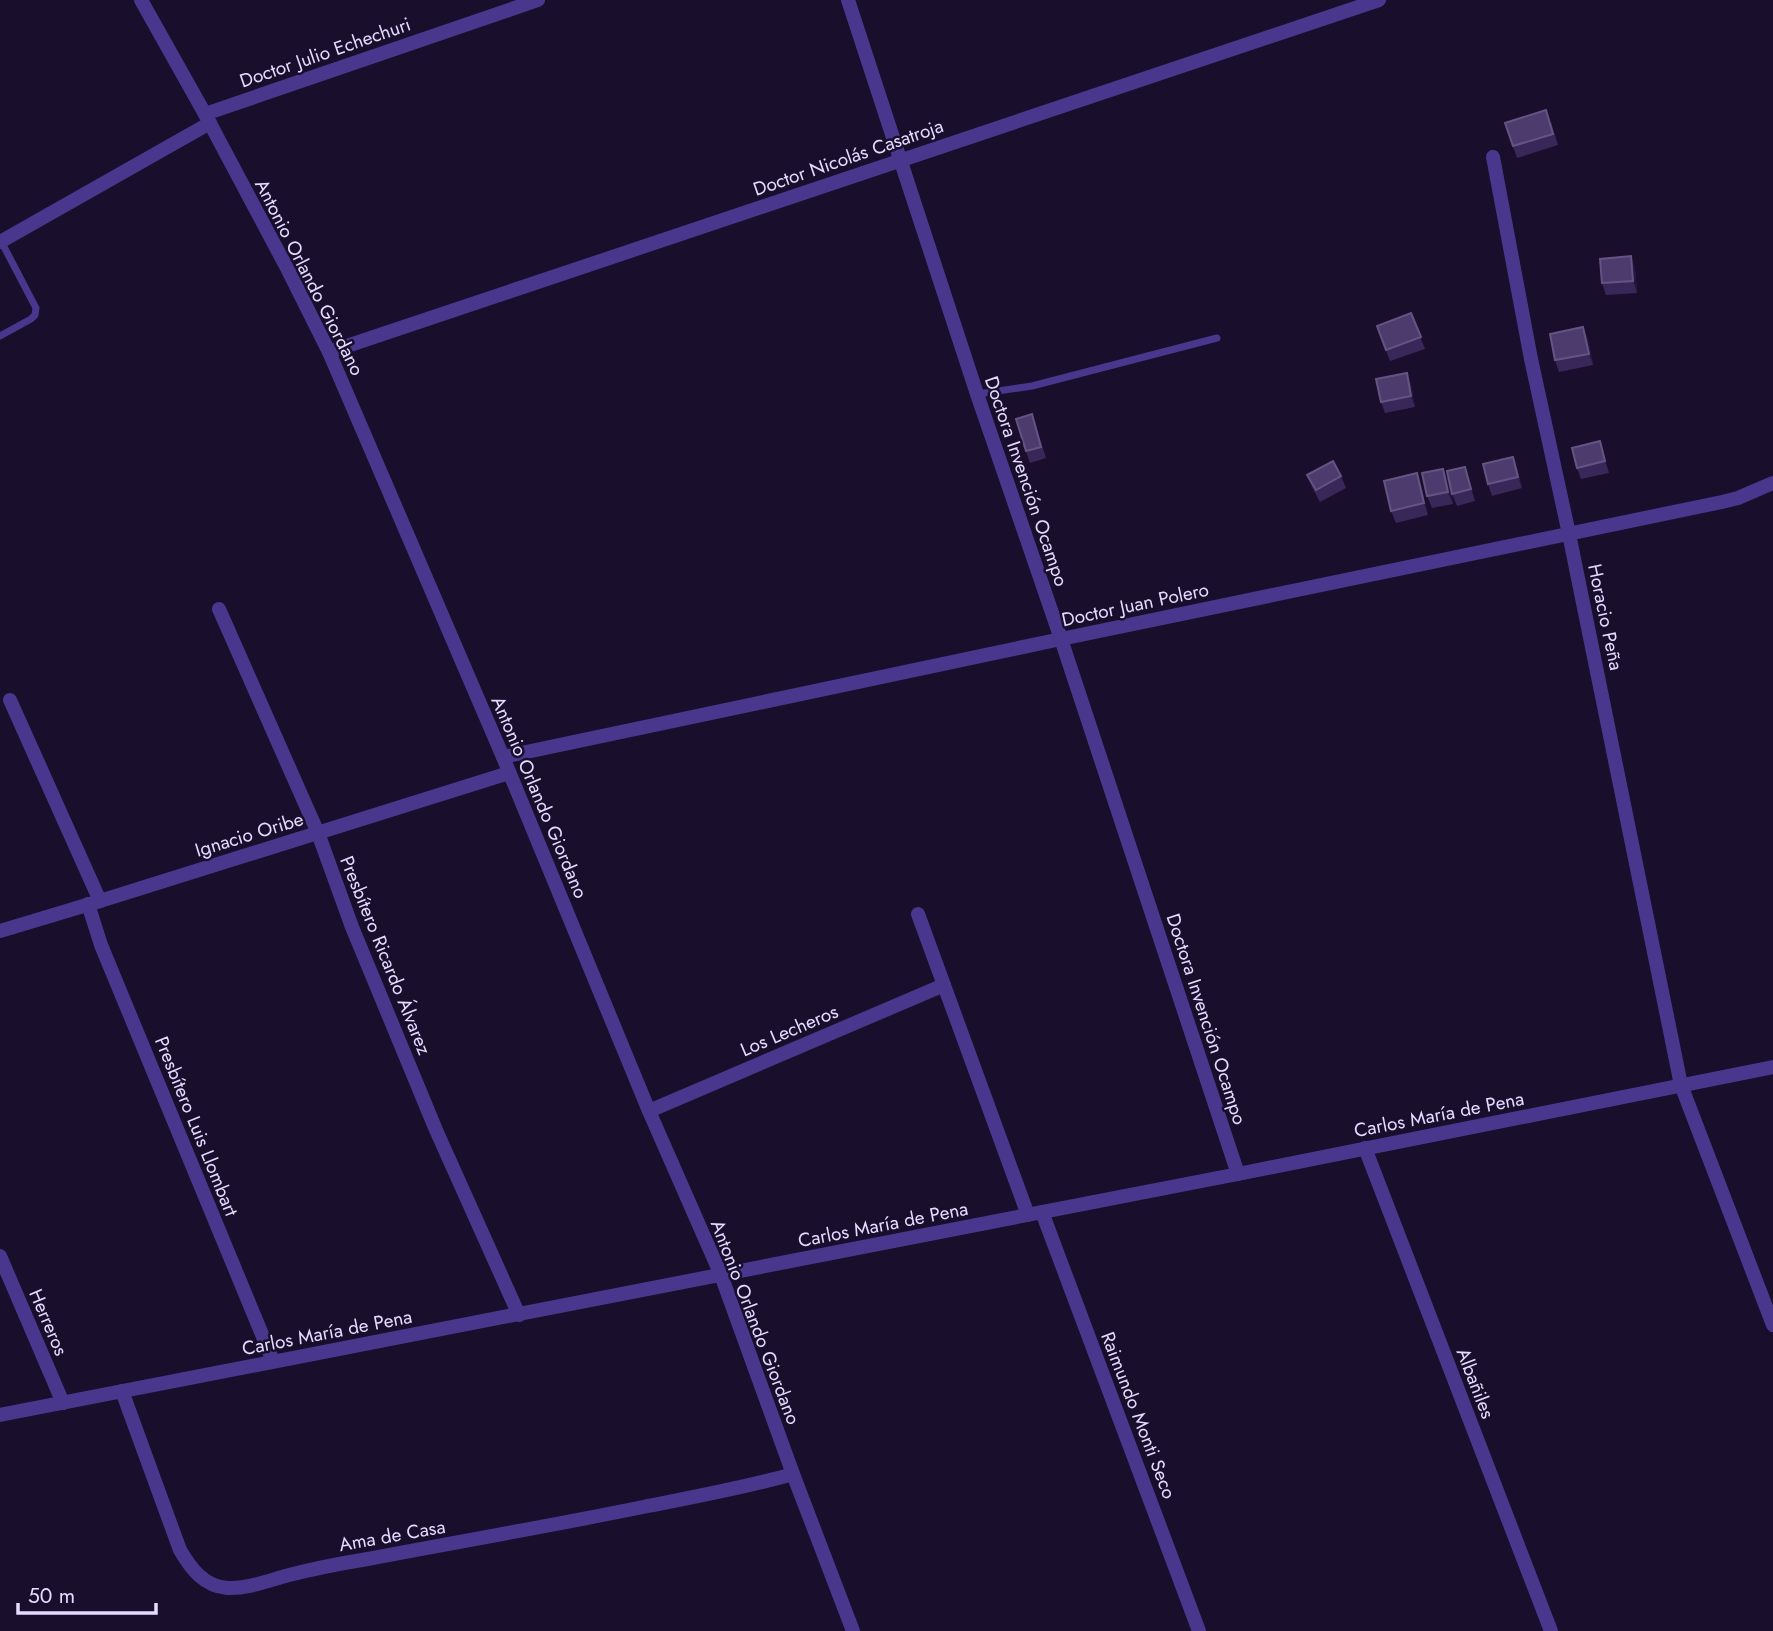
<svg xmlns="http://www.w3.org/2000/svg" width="1773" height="1631" font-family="Jost,sans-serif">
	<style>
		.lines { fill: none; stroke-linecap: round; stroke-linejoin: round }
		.service { stroke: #49378e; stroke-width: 7 }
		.minor { stroke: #49378e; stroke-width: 14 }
		.wall { fill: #3a275a }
		.shaded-wall { fill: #251640 }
		.building { fill: #4c3b6c; stroke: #645483; stroke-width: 2 }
		.labels { text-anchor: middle; stroke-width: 5; stroke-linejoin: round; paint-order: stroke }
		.street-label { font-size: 19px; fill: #e5daff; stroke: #190f2c }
	</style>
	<rect width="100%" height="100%" fill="#190f2c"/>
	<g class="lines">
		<g class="service">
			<path d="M0,336L31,319L35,315L36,308L1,241"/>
			<path d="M978,394L1032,386L1217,338"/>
		</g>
		<g class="minor">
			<path d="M141,0L205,114L288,270L329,352L503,757L649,1111L721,1275L793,1474L853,1631"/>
			<path d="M848,0L977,394L1061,639L1238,1174"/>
			<path d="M205,114L538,0"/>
			<path d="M1493,157L1531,359L1569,534L1681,1085L1773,1325"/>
			<path d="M0,242L210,123"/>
			<path d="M329,352L1379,0"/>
			<path d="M219,609L318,833L352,927L436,1130L519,1315"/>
			<path d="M10,700L100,901"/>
			<path d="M503,757L1061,639L1722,502L1738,498L1773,483"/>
			<path d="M88,904L101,945L273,1361"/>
			<path d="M918,914L1028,1215"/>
			<path d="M0,931L100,901L509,773"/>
			<path d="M649,1111L944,985"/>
			<path d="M1365,1148L1551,1631"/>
			<path d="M1042,1212L1199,1631"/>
			<path d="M0,1256L63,1403"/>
			<path d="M122,1391L180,1550C191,1569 204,1586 227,1588C248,1589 270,1580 289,1575C313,1569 337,1564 362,1560C456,1542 550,1526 643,1507C693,1497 744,1488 793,1474"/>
			<path d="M0,1415L1238,1174L1773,1067"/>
		</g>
	</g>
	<g class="wall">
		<path d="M1551,122L1558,145L1517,158L1513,146Z"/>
		<path d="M1631,256L1635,268L1637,293L1606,295L1602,283Z"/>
		<path d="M1411,313L1425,349L1390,361L1377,326Z"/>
		<path d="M1588,339L1593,365L1559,372L1555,360Z"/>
		<path d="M1407,373L1411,385L1415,407L1385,413L1381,402Z"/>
		<path d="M1036,426L1046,458L1030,463L1026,451Z"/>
		<path d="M1600,441L1609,473L1581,479L1577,468Z"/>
		<path d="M1517,468L1522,488L1492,496L1488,484Z"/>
		<path d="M1443,469L1448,480L1453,504L1432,508L1427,496Z"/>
		<path d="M1417,473L1421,485L1428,515L1396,523L1391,511Z"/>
		<path d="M1307,475L1341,476L1346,488L1320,502L1312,487Z"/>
		<path d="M1469,479L1475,501L1457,506L1452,494Z"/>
	</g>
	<g class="shaded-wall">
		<path d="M1631,256L1635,268L1637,293L1633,281Z"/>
		<path d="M1583,327L1588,339L1593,365L1589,354Z"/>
		<path d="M1407,373L1411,385L1415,407L1411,396Z"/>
		<path d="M1600,441L1604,453L1609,473L1605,461Z"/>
		<path d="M1513,457L1517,468L1522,488L1518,477Z"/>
		<path d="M1465,467L1469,479L1475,501L1471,489Z"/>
		<path d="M1443,469L1448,480L1453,504L1448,492Z"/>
		<path d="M1417,473L1421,485L1428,515L1424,503Z"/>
	</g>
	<g class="building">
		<path d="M1546,110L1553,134L1513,146L1505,123Z"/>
		<path d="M1631,256L1633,281L1602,283L1600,259Z"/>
		<path d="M1411,313L1421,337L1386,350L1377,326Z"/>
		<path d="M1583,327L1589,354L1555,360L1550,334Z"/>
		<path d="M1407,373L1411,396L1381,402L1376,379Z"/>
		<path d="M1032,414L1041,447L1026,451L1016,419Z"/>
		<path d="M1600,441L1605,461L1577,468L1572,448Z"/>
		<path d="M1513,457L1518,477L1488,484L1483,464Z"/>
		<path d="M1333,461L1341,476L1316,490L1307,475Z"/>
		<path d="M1465,467L1471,489L1452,494L1447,471Z"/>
		<path d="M1443,469L1448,492L1427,496L1422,473Z"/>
		<path d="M1417,473L1424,503L1391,511L1384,481Z"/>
	</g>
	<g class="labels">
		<g class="street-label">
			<text transform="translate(325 52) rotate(-19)" y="7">Doctor Julio Echechuri</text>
			<text transform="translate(848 157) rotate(-19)" y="7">Doctor Nicolás Casatroja</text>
			<text transform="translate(310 277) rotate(63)" y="7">Antonio Orlando Giordano</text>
			<text transform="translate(1027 481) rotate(71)" y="7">Doctora Invención Ocampo</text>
			<text transform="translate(1135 604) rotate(-12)" y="7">Doctor Juan Polero</text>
			<text transform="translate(1606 617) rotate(78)" y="7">Horacio Peña</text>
			<text transform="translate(540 797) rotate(67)" y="7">Antonio Orlando Giordano</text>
			<text transform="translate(249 834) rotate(-17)" y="7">Ignacio Oribe</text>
			<text transform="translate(386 955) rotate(68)" y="7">Presbítero Ricardo Álvarez</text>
			<text transform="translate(1207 1019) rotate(72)" y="7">Doctora Invención Ocampo</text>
			<text transform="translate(789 1030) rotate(-23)" y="7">Los Lecheros</text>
			<text transform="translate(1439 1114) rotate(-11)" y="7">Carlos María de Pena</text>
			<text transform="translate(197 1126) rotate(68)" y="7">Presbítero Luis Llombart</text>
			<text transform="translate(883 1224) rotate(-11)" y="7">Carlos María de Pena</text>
			<text transform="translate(49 1322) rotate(67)" y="7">Herreros</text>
			<text transform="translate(756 1322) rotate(69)" y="7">Antonio Orlando Giordano</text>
			<text transform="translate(327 1332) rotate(-11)" y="7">Carlos María de Pena</text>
			<text transform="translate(1476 1383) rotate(69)" y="7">Albañiles</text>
			<text transform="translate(1139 1415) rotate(69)" y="7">Raimundo Monti Seco</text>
			<text transform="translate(392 1535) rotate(-10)" y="7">Ama de Casa</text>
		</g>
	</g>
	<path d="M18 1603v10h138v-10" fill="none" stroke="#e5daff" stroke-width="3.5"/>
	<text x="28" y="1603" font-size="21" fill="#e5daff" stroke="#190f2c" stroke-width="5" paint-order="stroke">50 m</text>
</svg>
